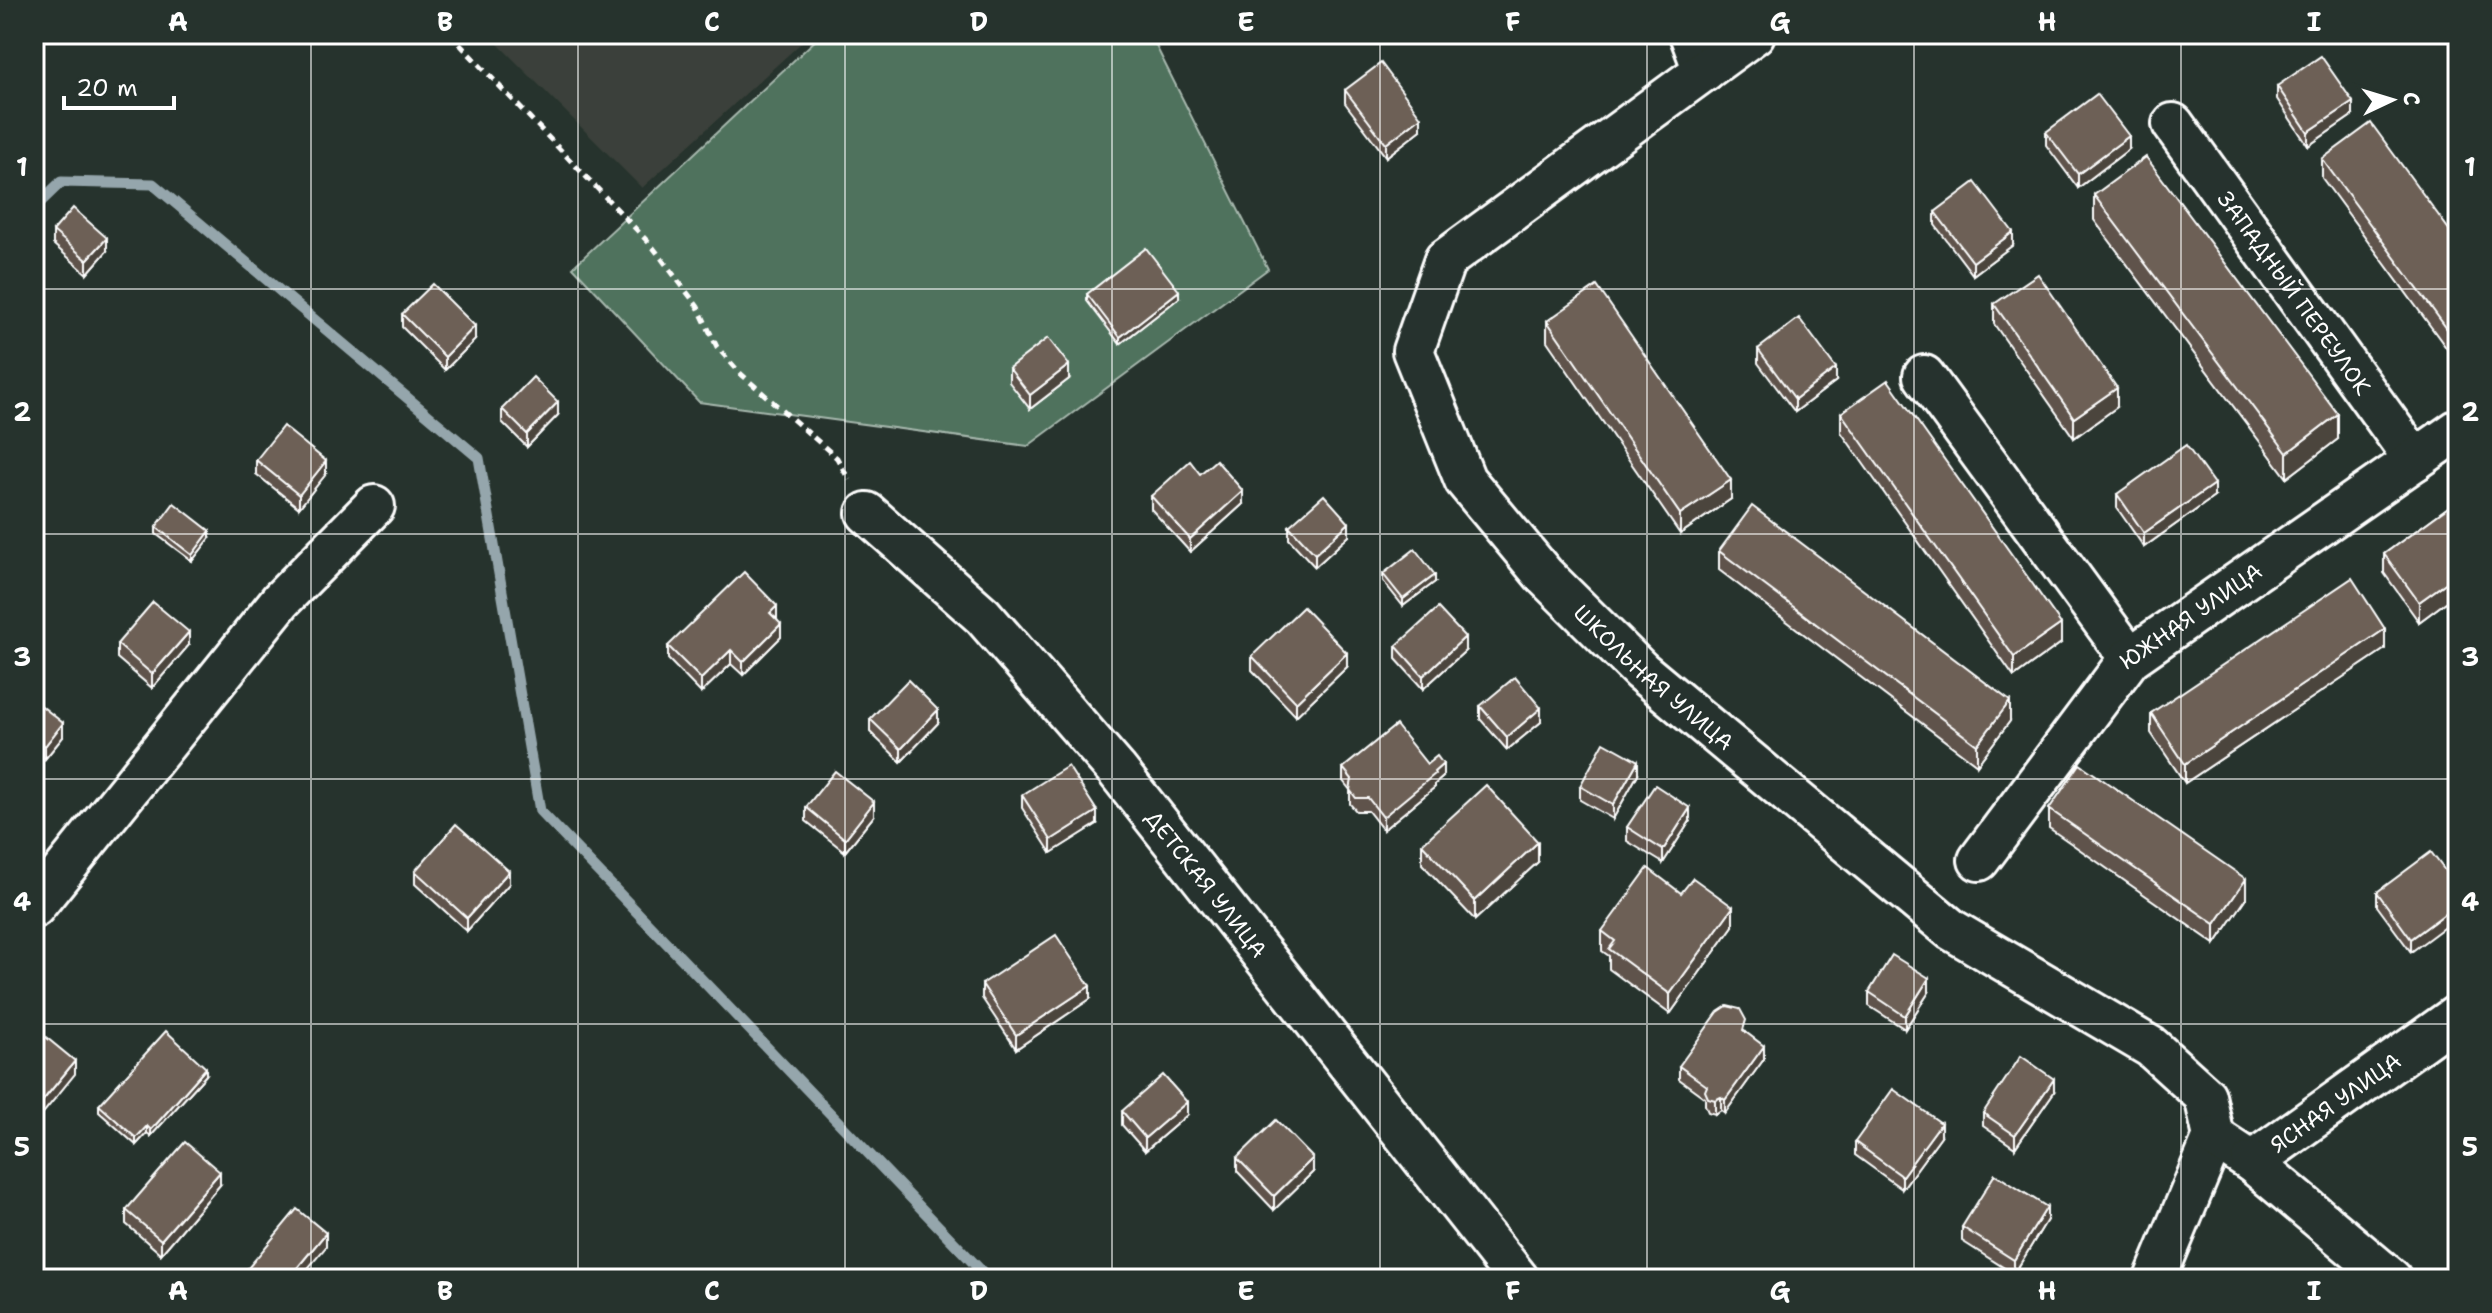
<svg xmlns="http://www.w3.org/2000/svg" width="2492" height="1313" font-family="'Shantell Sans',sans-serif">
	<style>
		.built { fill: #3b413a }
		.green { fill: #4f725d; stroke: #a7b8ae; stroke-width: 2 }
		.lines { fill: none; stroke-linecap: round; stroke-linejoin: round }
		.stream { stroke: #95a6ac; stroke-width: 11 }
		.street-casing { stroke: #fff; stroke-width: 46 }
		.path { stroke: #fff; stroke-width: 5; stroke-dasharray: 8 6; stroke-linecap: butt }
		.street { stroke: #26332d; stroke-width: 40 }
		.wall { fill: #5e534b; stroke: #fff; stroke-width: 2 }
		.shaded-wall { fill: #4c443d; stroke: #fff; stroke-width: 2 }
		.building { fill: #6d6157; stroke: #fff; stroke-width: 2 }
		.grid { fill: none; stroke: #fff; stroke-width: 2; stroke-opacity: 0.55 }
		.labels { text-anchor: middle; stroke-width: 8; stroke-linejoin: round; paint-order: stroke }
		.street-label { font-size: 22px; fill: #fff; stroke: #26332d }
		.neatline { fill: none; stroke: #fff; stroke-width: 3 }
		.grid-label { font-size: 26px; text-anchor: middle; font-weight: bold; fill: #fff }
	</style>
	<rect width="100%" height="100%" fill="#26332d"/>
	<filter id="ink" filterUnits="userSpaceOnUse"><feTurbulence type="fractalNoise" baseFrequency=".0125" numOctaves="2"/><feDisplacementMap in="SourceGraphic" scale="16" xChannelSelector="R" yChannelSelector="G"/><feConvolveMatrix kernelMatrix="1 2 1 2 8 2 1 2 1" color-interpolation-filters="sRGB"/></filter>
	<g filter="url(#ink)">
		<path class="built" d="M488,34H811L642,188Z"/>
		<path class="green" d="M822,34H1150L1268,269L1028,446L699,402L573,267Z"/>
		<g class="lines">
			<path class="stream" d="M34,208L61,182L153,184L479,458L540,811L989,1279"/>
			<defs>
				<g id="street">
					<path d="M1690,34L1704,71"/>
					<path id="s1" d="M1754,34L1445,260L1413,351L1465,480L1544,575L1641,671L1952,930L2151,1047L2205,1096L2214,1137L2155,1279"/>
					<path id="s2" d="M2173,124L2415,460"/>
					<path d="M1924,376L2130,658"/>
					<path id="s3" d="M867,513L983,616L1116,769L1518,1279"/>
					<path id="s4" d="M1979,860L2130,658L2458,430"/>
					<path d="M34,907L281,600L374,506"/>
					<path id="s5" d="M2214,1137L2252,1162L2458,1015"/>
					<path d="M2252,1162L2391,1279"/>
				</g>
			</defs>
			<use href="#street" class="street-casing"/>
			<path class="path" d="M450,34L652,246L698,307L717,347L741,374L837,458L849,480"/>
			<use href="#street" class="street"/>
		</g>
		<g class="wall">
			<path d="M2277,86L2353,115L2308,146L2277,99Z"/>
			<path d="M1345,90L1421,130L1386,157L1345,103Z"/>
			<path d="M2046,132L2129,149L2078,188L2046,145Z"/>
			<path d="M2322,159L2458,242V353L2453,357L2322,178Z"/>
			<path d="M2094,195L2338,439L2287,478L2094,220Z"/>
			<path d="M1935,212L2013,245L1973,275L1935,225Z"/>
			<path d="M53,231L107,251L87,274L53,244Z"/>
			<path d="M1087,294L1179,298L1120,344L1087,301Z"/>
			<path d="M1994,304L2117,407L2074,438L1994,324Z"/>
			<path d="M402,314L475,340L445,370L402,327Z"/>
			<path d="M1547,321L1731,499L1680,534L1547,341Z"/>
			<path d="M1758,349L1836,381L1795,412L1758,363Z"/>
			<path d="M1009,368L1069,379L1030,409L1009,382Z"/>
			<path d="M502,409L558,415L527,447L502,422Z"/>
			<path d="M1841,413L2061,643L2014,677L1841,432Z"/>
			<path d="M256,460L326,474L299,508L256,474Z"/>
			<path d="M1200,474L1243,504L1190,552L1151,509V496Z"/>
			<path d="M2117,494L2214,497L2144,547L2117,508Z"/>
			<path d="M2458,500V593L2419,622L2384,573V554Z"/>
			<path d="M1289,526L1349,536L1315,567L1289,539Z"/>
			<path d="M156,527L210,538L192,561L156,534Z"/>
			<path d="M1719,551L2010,721L1977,765L1719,570Z"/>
			<path d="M1383,574L1435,582L1403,606L1383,581Z"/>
			<path d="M777,619L781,637L743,675L731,664L701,693L668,659V646Z"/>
			<path d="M117,644L189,645L152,688L117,658Z"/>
			<path d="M1396,646L1465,651L1423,689L1396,659Z"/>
			<path d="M2385,649L2185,783L2151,733V713Z"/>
			<path d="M1252,656L1347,667L1296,716L1252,670Z"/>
			<path d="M34,700L63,737L45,759L34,750Z"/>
			<path d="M1480,706L1541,722L1507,750L1480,719Z"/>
			<path d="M870,719L938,723L901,762L870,732Z"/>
			<path d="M1427,764L1443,777L1435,784V787L1383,830L1368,811H1356L1350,804V790L1343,781V768Z"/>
			<path d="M1638,774L1613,819L1580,800V786Z"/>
			<path d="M1022,795L1097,824L1051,853L1022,808Z"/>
			<path d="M806,807L874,816L845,852L806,821Z"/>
			<path d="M2049,809L2246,899L2215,944L2049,828Z"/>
			<path d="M1690,821L1663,863L1627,841V827Z"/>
			<path d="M1422,844L1538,862L1475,920L1422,864Z"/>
			<path d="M415,871L509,884L467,931L415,884Z"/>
			<path d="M2458,888L2411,952L2377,906V892Z"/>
			<path d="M1681,893L1733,926L1670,1014L1609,969V956L1602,951V931Z"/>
			<path d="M982,984L1090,999L1016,1049L982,998Z"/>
			<path d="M1869,992H1929L1905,1029L1869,1006Z"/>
			<path d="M1746,1032L1764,1059L1725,1113L1721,1110L1715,1114L1708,1112L1705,1105V1098L1679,1079V1066Z"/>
			<path d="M206,1075L151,1136L147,1133L136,1145L99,1112V1105Z"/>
			<path d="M2054,1092L2015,1148L1983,1126V1113Z"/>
			<path d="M1122,1111L1187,1115L1145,1151L1122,1125Z"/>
			<path d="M1941,1136L1902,1189L1855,1155V1142Z"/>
			<path d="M1237,1158L1313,1172L1274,1210L1237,1171Z"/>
			<path d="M220,1185L161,1254L126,1224V1210Z"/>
			<path d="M2047,1220L2014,1274L1962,1241V1227Z"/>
		</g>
		<g class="shaded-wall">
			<path d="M42,92V105L34,113V100Z"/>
			<path d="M2353,102V115L2308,146V132Z"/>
			<path d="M1421,117V130L1386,157V144Z"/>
			<path d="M2129,136V149L2078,188V174Z"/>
			<path d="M2013,232V245L1973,275V262Z"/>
			<path d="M107,238V251L87,274V260Z"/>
			<path d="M1179,291V298L1120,344V337Z"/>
			<path d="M475,326V340L445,370V357Z"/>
			<path d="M2458,333V353L2453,357V337Z"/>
			<path d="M1069,365V379L1030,409V395Z"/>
			<path d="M1836,368V381L1795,412V399Z"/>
			<path d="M2117,388V407L2074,438V418Z"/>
			<path d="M558,402V415L527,447V434Z"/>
			<path d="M2338,414V439L2287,478V453Z"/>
			<path d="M326,461V474L299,508V495Z"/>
			<path d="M1731,480V499L1680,534V514Z"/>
			<path d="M2214,484V497L2144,547V533Z"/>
			<path d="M1243,491V504L1190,552V539Z"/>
			<path d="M1349,523V536L1315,567V554Z"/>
			<path d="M210,531V538L192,561V555Z"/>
			<path d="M2458,574V593L2419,622V602Z"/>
			<path d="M1435,575V582L1403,606V599Z"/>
			<path d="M777,606V619L770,613Z"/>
			<path d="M781,624V637L743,675V662Z"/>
			<path d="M2061,624V643L2014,677V657Z"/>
			<path d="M2385,629V649L2185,783V764Z"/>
			<path d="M189,632V645L152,688V674Z"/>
			<path d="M1465,637V651L1423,689V676Z"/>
			<path d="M731,650V664L701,693V679Z"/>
			<path d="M1347,653V667L1296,716V702Z"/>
			<path d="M2010,701V721L1977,765V745Z"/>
			<path d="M1541,708V722L1507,750V737Z"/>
			<path d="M938,710V723L901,762V749Z"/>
			<path d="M63,723V737L45,759V746Z"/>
			<path d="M1638,761V774L1613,819V805Z"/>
			<path d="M1443,764V777L1435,784V787L1383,830V817Z"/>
			<path d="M874,802V816L845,852V839Z"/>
			<path d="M1690,808V821L1663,863V850Z"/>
			<path d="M1097,811V824L1051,853V840Z"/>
			<path d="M1538,842V862L1475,920V901Z"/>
			<path d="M509,871V884L467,931V918Z"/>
			<path d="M2246,879V899L2215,944V924Z"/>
			<path d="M2458,904V917L2411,952V939Z"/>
			<path d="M1733,907V926L1670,1014V994Z"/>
			<path d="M1929,978V992L1905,1029V1016Z"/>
			<path d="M1090,986V999L1016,1049V1035Z"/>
			<path d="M1764,1046V1059L1725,1113V1100Z"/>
			<path d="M75,1061V1074L36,1122V1109Z"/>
			<path d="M206,1068V1075L151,1136V1130Z"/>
			<path d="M2054,1079V1092L2015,1148V1135Z"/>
			<path d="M1721,1097V1110L1715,1114V1100Z"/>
			<path d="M1187,1102V1115L1145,1151V1138Z"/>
			<path d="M1941,1123V1136L1902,1189V1176Z"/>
			<path d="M147,1126V1133L136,1145V1138Z"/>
			<path d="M1313,1158V1172L1274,1210V1196Z"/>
			<path d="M220,1172V1185L161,1254V1240Z"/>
			<path d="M2047,1207V1220L2014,1274V1260Z"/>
			<path d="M326,1233V1247L299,1279H288Z"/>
		</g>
		<g class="building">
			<path d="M2321,56L2353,102L2308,132L2277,86Z"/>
			<path d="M1381,63L1421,117L1386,144L1345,90Z"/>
			<path d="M34,84L42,92L34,100Z"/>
			<path d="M2097,94L2129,136L2078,174L2046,132Z"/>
			<path d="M2371,123L2458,242V333L2453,337L2322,159Z"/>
			<path d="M2146,157L2338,414L2287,453L2094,195Z"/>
			<path d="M1975,182L2013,232L1973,262L1935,212Z"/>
			<path d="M73,208L107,238L87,260L53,231Z"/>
			<path d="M1146,248L1179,291L1120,337L1087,294Z"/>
			<path d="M2038,274L2117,388L2074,418L1994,304Z"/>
			<path d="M433,284L475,326L445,357L402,314Z"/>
			<path d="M1597,286L1731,480L1680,514L1547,321Z"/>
			<path d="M1799,318L1836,368L1795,399L1758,349Z"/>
			<path d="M1048,338L1069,365L1030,395L1009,368Z"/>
			<path d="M533,377L558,402L527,434L502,409Z"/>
			<path d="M1888,380L2061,624L2014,657L1841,413Z"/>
			<path d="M283,426L326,461L299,495L256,460Z"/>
			<path d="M2186,445L2214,484L2144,533L2117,494Z"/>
			<path d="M1216,460L1243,491L1190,539L1151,496L1190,461L1200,474Z"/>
			<path d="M1324,495L1349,523L1315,554L1289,526Z"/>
			<path d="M2458,500V574L2419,602L2384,554Z"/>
			<path d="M174,503L210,531L192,555L156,527Z"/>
			<path d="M1752,506L2010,701L1977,745L1719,551Z"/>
			<path d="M1415,549L1435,575L1403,599L1383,574Z"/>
			<path d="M744,572L777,606L770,613L781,624L743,662L731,650L701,679L668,646Z"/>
			<path d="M2352,578L2385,629L2185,764L2151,713Z"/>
			<path d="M153,602L189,632L152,674L117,644Z"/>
			<path d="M1303,607L1347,653L1296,702L1252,656Z"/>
			<path d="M1438,608L1465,637L1423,676L1396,646Z"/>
			<path d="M1515,677L1541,708L1507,737L1480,706Z"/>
			<path d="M908,680L938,710L901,749L870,719Z"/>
			<path d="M34,700L63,723L45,746L34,737Z"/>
			<path d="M1396,725L1427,764L1437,756L1443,764L1434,772L1435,774L1383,817L1368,798H1356L1350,790L1352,779L1343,768Z"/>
			<path d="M1604,742L1638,761L1613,805L1580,786Z"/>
			<path d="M2080,764L2246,879L2215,924L2049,809Z"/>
			<path d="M1068,766L1097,811L1051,840L1022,795Z"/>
			<path d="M835,771L874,802L845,839L806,807Z"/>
			<path d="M1486,785L1538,842L1475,901L1422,844Z"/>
			<path d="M1655,785L1690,808L1663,850L1627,827Z"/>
			<path d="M456,824L509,871L467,918L415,871Z"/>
			<path d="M2431,852L2458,888V904L2411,939L2377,892Z"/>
			<path d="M1648,868L1681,893L1693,878L1733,907L1670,994L1609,949L1615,941L1602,931Z"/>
			<path d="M1056,935L1090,986L1016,1035L982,984Z"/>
			<path d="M1892,955L1929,978L1905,1016L1869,992Z"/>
			<path d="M1727,1006L1740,1009L1746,1020L1743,1030L1764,1046L1725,1100L1721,1097L1715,1100L1708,1098L1705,1091L1707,1086L1679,1066L1718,1012Z"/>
			<path d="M36,1029L75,1061L36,1109L34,1108V1031Z"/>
			<path d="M166,1031L206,1068L151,1130L147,1126L136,1138L99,1105Z"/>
			<path d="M2021,1056L2054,1079L2015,1135L1983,1113Z"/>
			<path d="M1163,1075L1187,1102L1145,1138L1122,1111Z"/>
			<path d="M1893,1089L1941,1123L1902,1176L1855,1142Z"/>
			<path d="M1276,1120L1313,1158L1274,1196L1237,1158Z"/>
			<path d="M185,1142L220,1172L161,1240L126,1210Z"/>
			<path d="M1995,1174L2047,1207L2014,1260L1962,1227Z"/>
			<path d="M297,1209L326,1233L288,1279H239Z"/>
		</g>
	</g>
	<path class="grid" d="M311,34V1279M578,34V1279M845,34V1279M1112,34V1279M1380,34V1279M1647,34V1279M1914,34V1279M2181,34V1279M34,289H2458M34,534H2458M34,779H2458M34,1024H2458"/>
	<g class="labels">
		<g class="street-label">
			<text dy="8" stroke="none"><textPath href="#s2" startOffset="208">ЗАПАДНЫЙ ПЕРЕУЛОК</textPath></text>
			<text dy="8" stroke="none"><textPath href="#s4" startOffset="326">ЮЖНАЯ УЛИЦА</textPath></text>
			<text dy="8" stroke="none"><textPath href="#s1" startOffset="892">ШКОЛЬНАЯ УЛИЦА</textPath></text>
			<text dy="8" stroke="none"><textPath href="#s3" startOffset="504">ДЕТСКАЯ УЛИЦА</textPath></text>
			<text dy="8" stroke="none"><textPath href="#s5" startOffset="148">ЯСНАЯ УЛИЦА</textPath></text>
		</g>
	</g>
	<rect width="2492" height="1313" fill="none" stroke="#26332d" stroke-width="88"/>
	<g transform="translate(2392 100) rotate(86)" stroke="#26332d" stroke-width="6" paint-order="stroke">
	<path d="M0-6L14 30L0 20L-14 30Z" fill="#ffffff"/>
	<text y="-12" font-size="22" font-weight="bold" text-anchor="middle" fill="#ffffff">С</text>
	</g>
	<path d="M64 96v12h110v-12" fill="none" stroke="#ffffff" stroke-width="4"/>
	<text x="76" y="96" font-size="24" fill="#ffffff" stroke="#26332d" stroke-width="6" paint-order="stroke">20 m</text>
	<rect x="44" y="44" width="2404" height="1225" class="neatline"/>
	<g class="grid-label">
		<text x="178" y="31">A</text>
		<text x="445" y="31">B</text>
		<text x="712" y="31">C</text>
		<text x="979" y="31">D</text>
		<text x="1246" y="31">E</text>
		<text x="1513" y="31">F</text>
		<text x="1780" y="31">G</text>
		<text x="2047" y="31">H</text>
		<text x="2314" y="31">I</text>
		<text x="22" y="176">1</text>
		<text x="2470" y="176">1</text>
		<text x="22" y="421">2</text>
		<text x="2470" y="421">2</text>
		<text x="22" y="666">3</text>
		<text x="2470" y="666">3</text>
		<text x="22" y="911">4</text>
		<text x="2470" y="911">4</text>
		<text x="22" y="1156">5</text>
		<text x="2470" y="1156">5</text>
		<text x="178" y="1300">A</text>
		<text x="445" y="1300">B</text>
		<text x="712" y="1300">C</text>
		<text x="979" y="1300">D</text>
		<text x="1246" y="1300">E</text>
		<text x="1513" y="1300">F</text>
		<text x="1780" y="1300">G</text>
		<text x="2047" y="1300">H</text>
		<text x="2314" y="1300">I</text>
	</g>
</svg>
